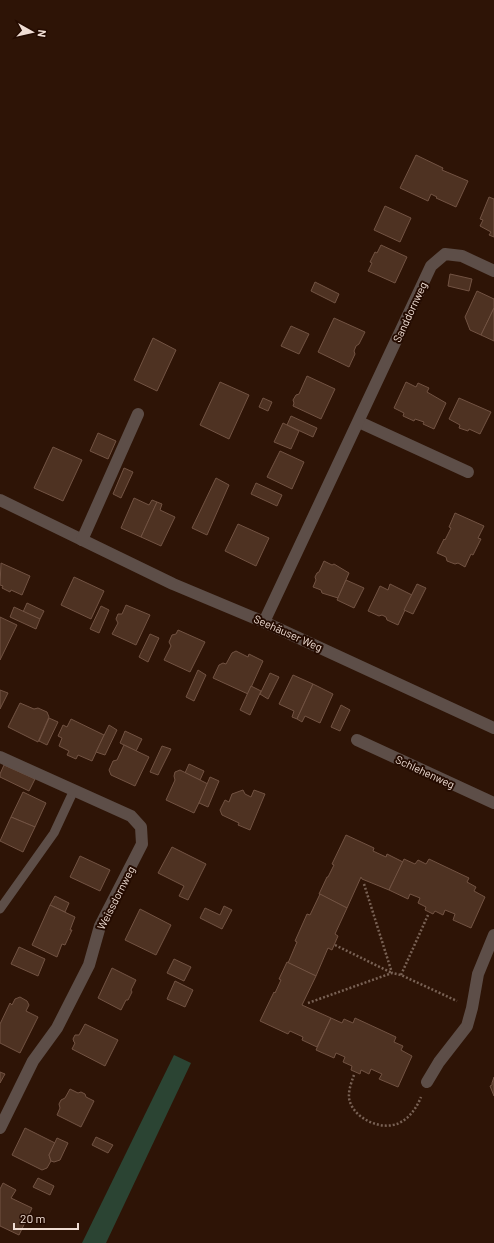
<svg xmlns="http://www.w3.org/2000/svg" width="494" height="1243" font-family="Barlow,sans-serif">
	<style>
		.green { fill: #2b4433 }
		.building { fill: #4e3222; stroke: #725343 }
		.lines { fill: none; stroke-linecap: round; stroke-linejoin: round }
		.path { stroke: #796255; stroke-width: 2.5; stroke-dasharray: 2 2; stroke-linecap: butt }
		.lane { stroke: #5d4e48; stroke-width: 9 }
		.street { stroke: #5d4e48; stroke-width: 12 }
		.labels { text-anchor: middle; stroke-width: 4; stroke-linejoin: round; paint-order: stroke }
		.street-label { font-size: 11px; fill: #f0ded4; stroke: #240b00 }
	</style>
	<rect width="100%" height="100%" fill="#2e1406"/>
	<path class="green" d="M174,1055L191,1063L106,1243H82Z"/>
	<g class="building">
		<path d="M416,155L443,168L442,170L468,181L456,207L436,198L437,197L431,194L428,201L400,188Z"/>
		<path d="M489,197L494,199V237L489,235L491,232L480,226L483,220L480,219Z"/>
		<path d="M385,206L411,218L400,242L374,230Z"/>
		<path d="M381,245L407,257L395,283L368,271L372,263L370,262L375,252L377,253Z"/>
		<path d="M450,274L472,279L469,291L448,286Z"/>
		<path d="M315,282L339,294L335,303L311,291Z"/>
		<path d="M477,291L494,299V308L481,335L470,330L465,317Z"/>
		<path d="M494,308V341L481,335Z"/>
		<path d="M334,318L365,332L359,344L356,346L354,351L355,354L349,367L318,352Z"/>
		<path d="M291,326L309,334L299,354L281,346Z"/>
		<path d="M153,338L176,350L157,391L134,380Z"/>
		<path d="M307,376L335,389L321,419L293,406L294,403L293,400L296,395L299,394Z"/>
		<path d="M220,382L249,395L229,439L200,425Z"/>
		<path d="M406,382L416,387L418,383L429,388L427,392L446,403L434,429L423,424L424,422L415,419L414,421L403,416L404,413L394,408Z"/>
		<path d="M263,398L272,402L268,411L259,407Z"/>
		<path d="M459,398L491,412L480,434L469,429L468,431L459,428L460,425L449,419Z"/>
		<path d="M291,416L317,428L313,437L287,425Z"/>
		<path d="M283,423L299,431L291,449L274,442Z"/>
		<path d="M98,433L116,441L108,459L90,451Z"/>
		<path d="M53,447L82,460L63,501L34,488Z"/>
		<path d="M280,451L304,462L292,489L267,477Z"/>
		<path d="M124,468L133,472L121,498L113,494Z"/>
		<path d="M216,478L229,485L207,535L192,528Z"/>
		<path d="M256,483L282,495L277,506L251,494Z"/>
		<path d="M134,498L149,505L152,500L157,502L141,537L121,528Z"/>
		<path d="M157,502L162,504L160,510L175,517L161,546L141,537Z"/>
		<path d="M455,513L484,526L478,538L481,539L473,555L471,554L465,567L458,563L455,564L447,561L446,557L437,553L444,539L445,540L451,528L449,527Z"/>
		<path d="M238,524L269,538L256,566L225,551Z"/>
		<path d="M324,561L332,565L334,564L349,573L338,598L322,593L321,590L313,587L316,580L315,577L317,573L319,572Z"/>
		<path d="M1,563L30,576L22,595L11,590L10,592L2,588L3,586L0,585Z"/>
		<path d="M74,577L104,591L91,619L61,605Z"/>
		<path d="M346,580L364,588L354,608L337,600Z"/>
		<path d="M390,584L412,595L398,625L387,620L386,617L382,615L379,616L368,611L380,586L388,590Z"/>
		<path d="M417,584L426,588L413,614L404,610Z"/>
		<path d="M27,603L44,611L40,619L23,612Z"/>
		<path d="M126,605L150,615L136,645L112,634L118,623L116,619L118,614H122Z"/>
		<path d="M101,606L109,610L99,633L90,629Z"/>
		<path d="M14,607L40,619L36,629L10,617Z"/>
		<path d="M0,617L17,625L0,660Z"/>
		<path d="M178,630L205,642L190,672L164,660L171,646L169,642L172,635L176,634Z"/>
		<path d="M150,634L159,638L148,662L139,657Z"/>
		<path d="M236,651L248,657L249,654L263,661L248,694L213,678L219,665L223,663L226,664L232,653Z"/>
		<path d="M198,670L206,675L194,701L186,697Z"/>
		<path d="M270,673L279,677L268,699L260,694Z"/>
		<path d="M293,675L313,684L297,719L292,717L294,711L279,704Z"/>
		<path d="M313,684L333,694L320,723L305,716L302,722L297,719Z"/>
		<path d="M251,686L261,691L250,715L240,710Z"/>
		<path d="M0,690L8,693L0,709Z"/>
		<path d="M20,703L34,709L38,708L47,712L49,717L38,742L8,727Z"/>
		<path d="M341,705L350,710L340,731L331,727Z"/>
		<path d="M49,718L58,722L47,745L39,741Z"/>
		<path d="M71,719L104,735L92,761L78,755L76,759L67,755L69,751L59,746L62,738L58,736L63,725L67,727Z"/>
		<path d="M109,725L117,730L105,755L96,752Z"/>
		<path d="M125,731L142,739L136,751L120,743Z"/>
		<path d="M124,745L149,757L135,786L111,775L109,770L113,761L117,760Z"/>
		<path d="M162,746L171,749L158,775L150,772Z"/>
		<path d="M189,764L204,771L200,780L185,773Z"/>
		<path d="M4,765L35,779L29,791L0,777V774Z"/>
		<path d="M180,770L208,784L194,813L166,800L175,780L174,776L175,772Z"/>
		<path d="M210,777L219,781L208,807L199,803Z"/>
		<path d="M243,790L245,794L251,797L254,790L265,794L250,830L238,825L239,823L222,815L220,810L225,800L229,802L232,794Z"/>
		<path d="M23,792L46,803L35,827L11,817Z"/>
		<path d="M11,817L35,827L23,852L0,841Z"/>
		<path d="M346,835L374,848L373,851L386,857L387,854L403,862L389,890L362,879L361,877L347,908L319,894L327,877H328L334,865L332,864Z"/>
		<path d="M172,847L206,864L188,900L179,896L184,886L158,873Z"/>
		<path d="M80,856L110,870L100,891L70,877Z"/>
		<path d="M404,859L415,864L418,860L426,864L429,859L469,878L467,882L476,887L474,891L485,897L471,928L453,920L455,914L445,910L443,915L435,911L433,914L425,910L426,907L418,903L420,898L410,894L408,899L389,890Z"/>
		<path d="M320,894L347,908L335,934L338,936L332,950L328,948L316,976L288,963L297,942L295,941L307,914L310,915Z"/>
		<path d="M55,896L69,903L65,912L50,905Z"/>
		<path d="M50,905L75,917L70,930H72L65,945L62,944L57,957L32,945Z"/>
		<path d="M224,906L232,910L222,929L200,918L205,908L220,915Z"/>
		<path d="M140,909L171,925L156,955L125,940Z"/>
		<path d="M19,947L45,959L38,976L11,964Z"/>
		<path d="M174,959L191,967L184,981L167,973Z"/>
		<path d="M287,962L316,976L302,1005L331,1018L317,1047L302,1040L303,1037L290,1031L288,1034L260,1021L274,992L275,993L281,980L279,979Z"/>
		<path d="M112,968L136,980L131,990L132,992L128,1000H126L121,1010L98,998Z"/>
		<path d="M175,981L193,990L185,1007L167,999Z"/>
		<path d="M20,997L27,1001L29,1005L26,1011L38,1017L20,1053L0,1043V1024L10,1003L12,1005L15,999Z"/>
		<path d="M331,1018L342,1023L344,1019L353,1023L355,1018L396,1037L394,1042L403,1046L401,1050L412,1056L398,1087L379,1079L382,1074L371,1069L369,1074L361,1070L360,1074L351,1070L352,1066L343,1062L345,1057L336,1053L334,1058L316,1050Z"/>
		<path d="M85,1024L118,1040L105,1066L72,1049L75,1043L74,1042L73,1039L75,1035H79Z"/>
		<path d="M0,1072L5,1074L0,1083Z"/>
		<path d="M494,1077V1096L490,1086L492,1085V1083Z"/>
		<path d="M70,1089L78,1093L81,1092L85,1094L86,1097L94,1101L81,1127L57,1115L60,1108L59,1104L61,1100L65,1098Z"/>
		<path d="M25,1128L55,1143L49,1155L51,1161L47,1168L42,1170L12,1155Z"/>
		<path d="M96,1137L113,1145L108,1153L92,1145Z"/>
		<path d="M57,1138L68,1143L60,1160L54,1162L51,1161L49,1155Z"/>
		<path d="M38,1178L54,1186L50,1195L33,1187Z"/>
		<path d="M3,1183L16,1190L11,1198L32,1208L19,1235L0,1226V1189Z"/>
	</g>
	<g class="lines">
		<g class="path">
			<path d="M364,884L392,973L401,975L457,1001"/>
			<path d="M335,945L392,973"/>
			<path d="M401,975L428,915"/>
			<path d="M308,1003L392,973"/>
			<path d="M354,1075C351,1083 347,1094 350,1102C356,1120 383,1131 399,1123C410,1118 417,1107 421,1097"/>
		</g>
		<path class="lane" d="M0,909L54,833L74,790"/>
		<g class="street">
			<path d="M359,422L468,472"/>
			<path d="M0,500L173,584L264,622L494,728"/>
			<path d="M82,540L138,414"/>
			<path d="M264,622L431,266L445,254L462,256L494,271"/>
			<path d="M357,740L494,803"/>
			<path d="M0,757L131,816L141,827L142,844L100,926L89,965L57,1028L33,1061L0,1128"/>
			<path d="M427,1082L439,1062L467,1026L472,1008L478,974L494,935"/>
		</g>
	</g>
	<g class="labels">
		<g class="street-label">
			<text transform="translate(410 312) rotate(-65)" y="4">Sanddornweg</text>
			<text transform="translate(288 633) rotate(24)" y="4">Seehäuser Weg</text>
			<text transform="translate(425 772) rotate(25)" y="4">Schlehenweg</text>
			<text transform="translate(116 898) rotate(-63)" y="4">Weissdornweg</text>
		</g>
	</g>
	<g transform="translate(32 32) rotate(98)" stroke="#240b00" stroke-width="3" paint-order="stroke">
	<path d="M0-3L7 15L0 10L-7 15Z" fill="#f0ded4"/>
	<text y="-6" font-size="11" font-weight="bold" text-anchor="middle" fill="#f0ded4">N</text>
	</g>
	<path d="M14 1223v6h64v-6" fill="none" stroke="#f0ded4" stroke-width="2"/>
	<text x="20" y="1223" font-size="12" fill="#f0ded4" stroke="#240b00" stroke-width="3" paint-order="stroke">20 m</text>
</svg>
